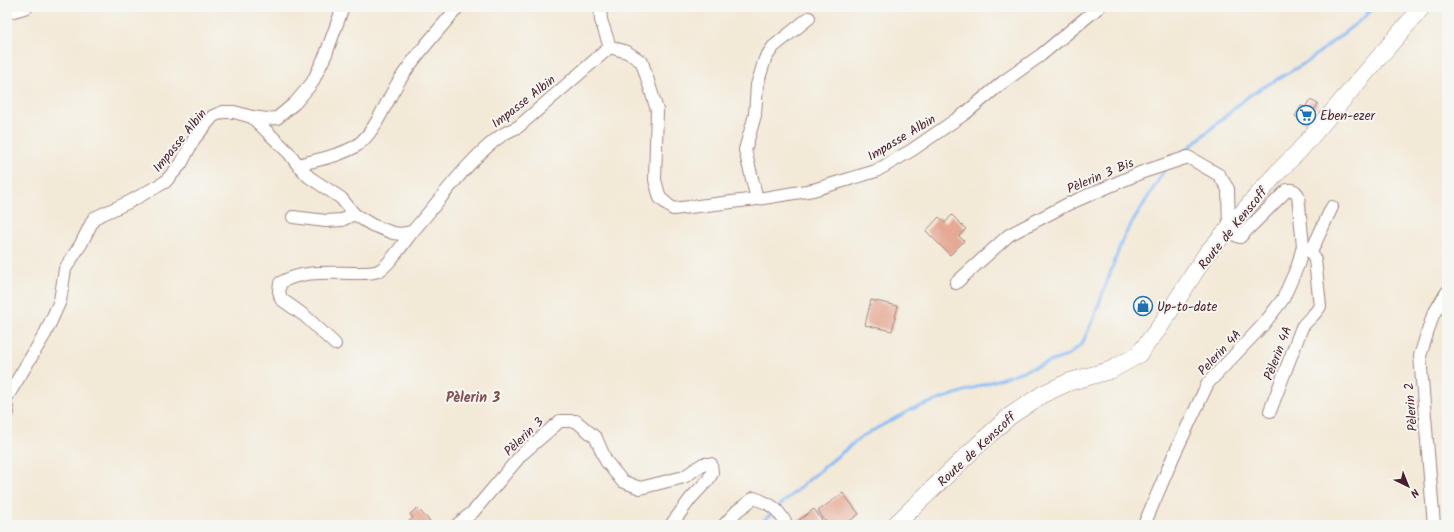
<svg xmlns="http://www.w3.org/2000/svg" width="1454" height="532" font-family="Kalam,sans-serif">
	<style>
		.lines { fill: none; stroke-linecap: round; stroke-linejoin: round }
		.stream { stroke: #88bbf6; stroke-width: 3 }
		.building { fill: #e5a994 }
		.street-casing { stroke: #9e8481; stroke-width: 14 }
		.secondary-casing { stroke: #9e8481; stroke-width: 18 }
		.street { stroke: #fff; stroke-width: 12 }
		.secondary { stroke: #fff; stroke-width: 17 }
		.labels { text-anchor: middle; stroke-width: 4; stroke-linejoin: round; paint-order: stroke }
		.street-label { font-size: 13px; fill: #4a1f2b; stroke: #f6f6f2 }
		.poi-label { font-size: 13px; fill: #4a1f2b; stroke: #f6f6f2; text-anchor: start }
		.neighbourhood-label { font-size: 14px; font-weight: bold; fill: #804f50; stroke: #f6f6f2 }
	</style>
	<rect width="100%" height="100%" fill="#f6f6f2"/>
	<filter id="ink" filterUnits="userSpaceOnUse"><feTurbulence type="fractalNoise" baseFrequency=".025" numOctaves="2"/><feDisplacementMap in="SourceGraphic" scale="8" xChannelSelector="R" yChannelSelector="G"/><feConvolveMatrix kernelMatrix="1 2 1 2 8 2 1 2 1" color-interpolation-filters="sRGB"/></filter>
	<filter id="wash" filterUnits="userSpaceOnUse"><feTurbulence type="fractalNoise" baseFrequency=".012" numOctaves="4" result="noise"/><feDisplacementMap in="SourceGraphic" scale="16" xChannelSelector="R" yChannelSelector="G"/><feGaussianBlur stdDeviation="0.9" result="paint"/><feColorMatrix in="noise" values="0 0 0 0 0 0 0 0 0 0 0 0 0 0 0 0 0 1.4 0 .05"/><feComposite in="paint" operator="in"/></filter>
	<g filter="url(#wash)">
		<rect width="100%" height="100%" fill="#f3e9d7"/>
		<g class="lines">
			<g class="stream">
				<path d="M1364,7L1368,14"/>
				<path d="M1185,151L1250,95L1307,62L1368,14L1374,7"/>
				<path d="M778,507L812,477L861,437L912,409L1067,356L1082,344L1093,320L1123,238L1165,169"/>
				<path d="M759,525L774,511"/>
			</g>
		</g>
		<g id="blocks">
			<g class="building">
				<path d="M1310,100L1318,104L1306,123L1295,116L1301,106L1305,107Z"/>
				<path d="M952,215L966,229L959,236L964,241L950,255L926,231L939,217L945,223Z"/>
				<path d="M871,300L898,306L892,331L865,325Z"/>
				<path d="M843,493L859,514L844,525H828L818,511Z"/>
				<path d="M417,508L431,522L428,525H405L413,518L410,514Z"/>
				<path d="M814,509L825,525H801L798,521Z"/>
			</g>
		</g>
	</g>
	<g filter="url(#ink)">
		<use href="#blocks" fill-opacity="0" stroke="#9e8481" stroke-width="1"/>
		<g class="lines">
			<defs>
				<g id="street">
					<path d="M600,7L601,20L610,47"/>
					<path d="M7,13L27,7"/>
					<path d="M252,117L267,119L277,118L295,103L312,83L326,54L343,7"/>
					<path d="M298,165C316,160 340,156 356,146C376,133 387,98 401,78C417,53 439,30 458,7"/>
					<path d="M757,199L745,150L755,115L757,85L765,59L773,47L809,18"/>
					<path d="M293,217L326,221L342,220L354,214"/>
					<path d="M1311,252L1332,207"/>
					<path d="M956,283L1009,235L1068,204L1140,173L1188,157L1219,175L1228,189L1229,226L1233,234L1240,237L1287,190C1292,189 1295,190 1298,195L1303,246L1311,252L1315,260L1320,306C1316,314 1308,319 1302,327L1270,411"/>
					<path d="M335,344L305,316L281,299L279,291L280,283C302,270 329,273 353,273C360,273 370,274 378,271C387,268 405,241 412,232"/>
					<path d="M7,397L45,334L60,301L65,269L81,244L94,218L129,202L165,182L181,164L194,139L213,116L223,112H234L252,117L289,153L298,165L309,177L341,198L354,214L372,225L393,233L401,234L412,232C440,201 468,159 502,135C507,132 513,129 518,127L610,47L627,52L642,62L657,110L655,180L660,198L673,209L757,199L813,190L876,171L912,150L967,112L1003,82L1041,55L1099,7"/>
					<path d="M7,408L8,412L7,414"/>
					<path d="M457,525L473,512L522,454L560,421H576L596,438L606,461L622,481L640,488L684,477L703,464H711L712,473L708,480L691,498L671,525"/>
					<path d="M724,525L737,511L754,498C773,505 777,508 787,525"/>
					<path d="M1144,525L1173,457L1208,383L1263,325L1283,299L1298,265L1303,246"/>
					<path d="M1434,525L1420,356L1433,315L1447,292"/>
				</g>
				<path id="secondary" d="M895,525L980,443L1010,416L1043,394L1069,382L1111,370L1138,355L1159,328L1207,253L1276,174L1299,151L1422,7"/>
			</defs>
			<use href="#street" class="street-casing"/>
			<use href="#secondary" class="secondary-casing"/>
			<use href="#street" class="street"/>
			<use href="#secondary" class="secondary"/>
		</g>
	</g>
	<defs>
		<symbol id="supermarket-ring" viewBox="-11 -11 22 22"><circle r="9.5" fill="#f6f6f2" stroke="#1f6fb2" stroke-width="1.5"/><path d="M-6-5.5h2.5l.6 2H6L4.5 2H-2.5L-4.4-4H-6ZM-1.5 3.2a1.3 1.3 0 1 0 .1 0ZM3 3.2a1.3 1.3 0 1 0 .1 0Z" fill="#1f6fb2"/></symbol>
		<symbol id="shop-ring" viewBox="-11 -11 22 22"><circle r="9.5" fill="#f6f6f2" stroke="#1f6fb2" stroke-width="1.5"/><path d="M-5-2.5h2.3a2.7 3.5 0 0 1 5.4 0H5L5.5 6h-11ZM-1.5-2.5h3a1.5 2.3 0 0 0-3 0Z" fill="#1f6fb2"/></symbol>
	</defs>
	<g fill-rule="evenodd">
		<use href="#supermarket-ring" x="1295" y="104" width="22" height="22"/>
		<use href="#shop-ring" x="1132" y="295" width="22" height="22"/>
	</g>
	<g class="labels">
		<g class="street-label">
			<text transform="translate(523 101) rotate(-38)" y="5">Impasse Albin</text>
			<text transform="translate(901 137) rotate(-31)" y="5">Impasse Albin</text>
			<text transform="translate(179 140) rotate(-51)" y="5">Impasse Albin</text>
			<text transform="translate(1100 175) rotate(-23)" y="5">Pèlerin 3 Bis</text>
			<text transform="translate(1232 228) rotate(-51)" y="5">Route de Kenscoff</text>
			<text transform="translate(1219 352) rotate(-47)" y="5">Pelerin 4A</text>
			<text transform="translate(1277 353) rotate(-69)" y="5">Pèlerin 4A</text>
			<text transform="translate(1410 407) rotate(-95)" y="5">Pèlerin 2</text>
			<text transform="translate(523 436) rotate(-44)" y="5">Pèlerin 3</text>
			<text transform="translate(976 449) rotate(-43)" y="5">Route de Kenscoff</text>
		</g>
		<g class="poi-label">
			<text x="1320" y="120">Eben-ezer</text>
			<text x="1157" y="311">Up-to-date</text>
		</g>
		<g class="neighbourhood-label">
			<text x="473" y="402">Pèlerin 3</text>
		</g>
	</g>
	<rect width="1454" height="532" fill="none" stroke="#f6f6f2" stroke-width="24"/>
	<g transform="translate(1408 486) rotate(137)" stroke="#f6f6f2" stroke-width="3" paint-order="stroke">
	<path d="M0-3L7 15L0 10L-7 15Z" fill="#4a1f2b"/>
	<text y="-6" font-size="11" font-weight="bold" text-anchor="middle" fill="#4a1f2b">N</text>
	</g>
</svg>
